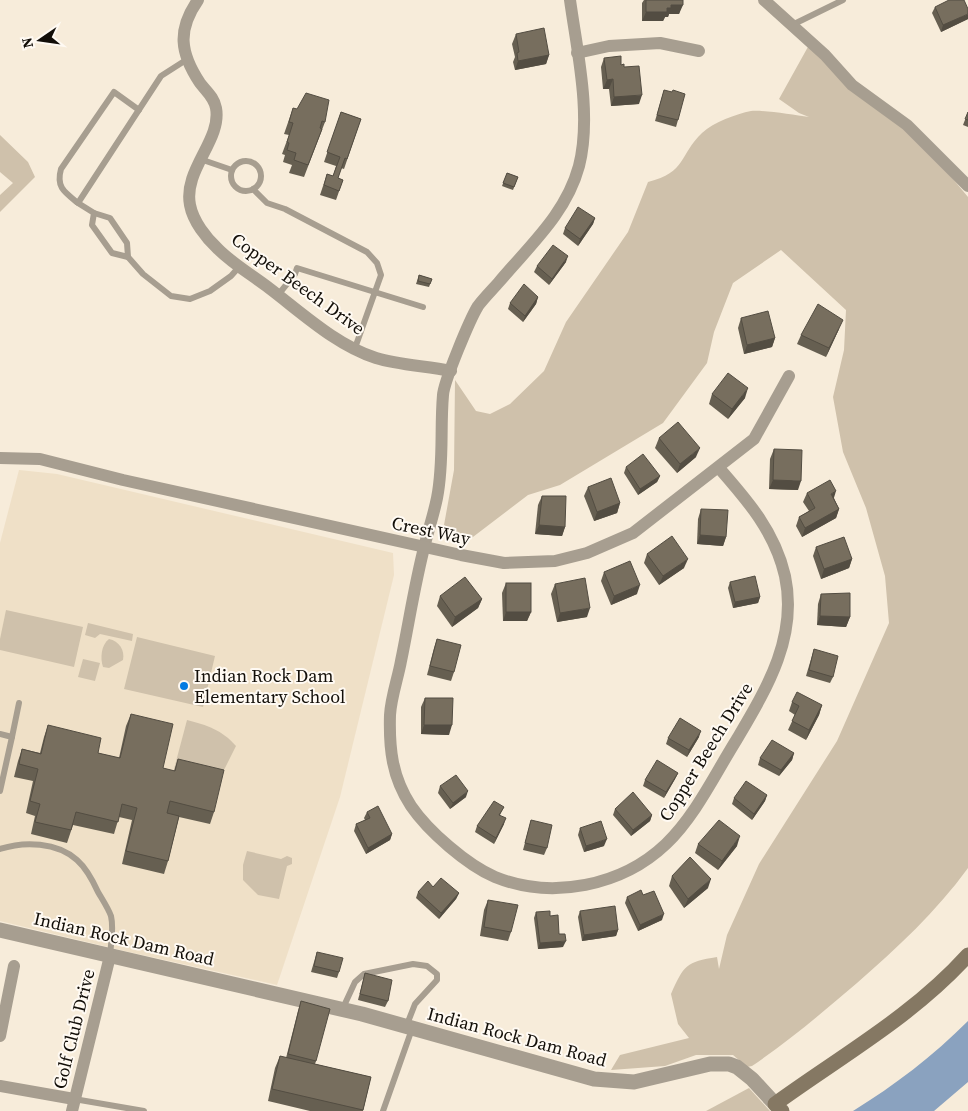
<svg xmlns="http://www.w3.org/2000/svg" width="968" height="1111" font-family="'Source Serif 4',serif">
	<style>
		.built { fill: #efe0c7 }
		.green { fill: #cfc1ab }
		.water { fill: #8aa2bf }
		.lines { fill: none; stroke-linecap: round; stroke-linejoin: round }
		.service { stroke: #a79e90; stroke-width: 6 }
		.minor { stroke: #a79e90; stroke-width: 12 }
		.tertiary { stroke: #a79e90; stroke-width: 15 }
		.secondary { stroke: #857863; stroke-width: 15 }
		.wall { fill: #665f51 }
		.shaded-wall { fill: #534d42 }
		.building { fill: #776e5e; stroke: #534d42 }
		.poi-dot { fill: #037be2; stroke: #fffaf3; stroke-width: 2 }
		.labels { text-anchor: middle; stroke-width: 4; stroke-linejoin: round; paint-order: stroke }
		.street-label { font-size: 18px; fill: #120e08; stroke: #fffaf3 }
		.poi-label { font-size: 18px; fill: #120e08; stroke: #fffaf3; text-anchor: start }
	</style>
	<rect width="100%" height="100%" fill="#f7ecda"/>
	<path class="built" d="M19,470L57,474L393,553L394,575L340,797L277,985L129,952L0,921V543Z"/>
	<g class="green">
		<path d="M809,45L917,136L968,197V868C936,912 897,948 857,983C823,1012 789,1041 752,1066L747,1067L733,1055H696L665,1066L611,1070L620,1055L689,1038L678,1024L671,994C684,965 686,962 717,957L719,969L727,935L759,864L837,741L889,623L885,576L866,508L843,452L833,397L844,350L846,310L781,250L733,283L714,332L707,363L663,423L560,485L528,495L469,540L444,525L454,470L455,380L476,411L490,414L510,404L544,371L566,322L628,232L648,182C687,172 679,155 702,133C714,122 736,114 751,111C765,110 793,115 809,117L799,113L779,99Z"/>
		<path d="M0,135L28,162L35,177L0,212V195L13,183L0,172Z"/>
		<path d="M6,610L83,627L74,667L0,650V639Z"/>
		<path d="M88,623L133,634L132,641L100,634L95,638L85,635Z"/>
		<path d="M137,637L215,656L203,707L124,689Z"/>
		<path d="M109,639C119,641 125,650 123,660L109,668L103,667C100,658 101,645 109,639Z"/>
		<path d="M83,659L100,663L95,681L78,677Z"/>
		<path d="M187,720C207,725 222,730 236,746L219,780L174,769Z"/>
		<path d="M247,851L281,859L287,856L292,858V864L287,866L279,899L258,895L243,880V865Z"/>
		<path d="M749,1088L770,1111H706Z"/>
	</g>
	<path class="water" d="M968,1021V1082L934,1111H853C895,1085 933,1056 968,1021Z"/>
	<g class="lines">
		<g class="service">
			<path d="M792,25L843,0"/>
			<path d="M200,159L232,170"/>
			<circle cx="246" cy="176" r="15"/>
			<path d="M253,189L267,203L285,209L367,252L377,263L381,275L355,348"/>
			<path d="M78,203C64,192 56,187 61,169L114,92L139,110"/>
			<path d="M94,213L110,218L127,243L128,257L143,274L171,296L190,299L210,291L231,276L239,267"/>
			<path d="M128,257L112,253L92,225L94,213L78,203L161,76L186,60"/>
			<path d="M278,295L295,274L297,268L423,307"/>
			<path d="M0,734L12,737L0,791"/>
			<path d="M12,737L19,703"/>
			<path d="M0,849C24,841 57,842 77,860C86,868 93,881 98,892C102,899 108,908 111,916C114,929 111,942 110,955"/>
			<path d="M343,1008L355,982L364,974L413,964L427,966L437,974V980L415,1004L406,1027"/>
			<path d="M74,1099L144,1111"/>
			<path d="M383,1111L412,1029"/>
		</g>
		<g class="minor">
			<path d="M198,0C177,30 180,53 200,83C206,91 214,97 216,108C222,140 183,170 190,205C193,221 206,238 218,249C233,264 252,275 269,288C302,313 336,345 376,358C399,365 427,366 451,371"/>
			<path d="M570,0C577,51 592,115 579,166C566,214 530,245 499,282C492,290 484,298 478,306C470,319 444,381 443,395C440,429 444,463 437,498C434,513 429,528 425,544C415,582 409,622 401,661C398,678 391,697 390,715C389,749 392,777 411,806C428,831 467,865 495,877C552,900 622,886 666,844C696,815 715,774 737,739C767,688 798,637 785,576C775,532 748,501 719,468"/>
			<path d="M764,0L825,55L852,85L907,125L968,186"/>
			<path d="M577,53L609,46L660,43L699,51"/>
			<path d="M0,458L40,459L123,480L461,555L504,563L555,561L587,553L633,533L754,439L789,376"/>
			<path d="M0,1036L14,966"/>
			<path d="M0,1086L74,1099"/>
			<path d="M72,1111L110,956"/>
		</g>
		<path class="tertiary" d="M0,930L362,1014L594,1079L634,1082L710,1064H729L737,1067L752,1079L775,1104"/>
		<path class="secondary" d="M782,1111L775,1104C841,1056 913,1016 968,955"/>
	</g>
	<g class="wall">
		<path d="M644,0H683L679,14H669L668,17H665L663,21H642V3Z"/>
		<path d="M935,7L968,19L941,32L932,13Z"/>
		<path d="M516,34L549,55L546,64L515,70L513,62L515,57L512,44Z"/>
		<path d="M604,58L621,65L624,67L639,104L611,106L609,89H603L601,67Z"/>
		<path d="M664,90L678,120L676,127L655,121Z"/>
		<path d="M293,108L325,122L304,177L289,173L292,165L283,162L285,155L282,154L289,135L284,134Z"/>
		<path d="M341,112L361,119L344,169L341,168L338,178L343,180L336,200L320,195L327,174L333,176L336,166L324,162Z"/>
		<path d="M968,112V127L963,125Z"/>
		<path d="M507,173L518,177L513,190L502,186Z"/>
		<path d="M595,218L593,224L578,246L563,234L565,228Z"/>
		<path d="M566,262L549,285L534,272L537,266Z"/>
		<path d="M419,275L432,279L429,287L416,284Z"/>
		<path d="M538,297L536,304L523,322L508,309L510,303Z"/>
		<path d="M741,318L775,338L772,347L744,354L738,328Z"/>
		<path d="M839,329L826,357L797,344L801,335Z"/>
		<path d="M712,394L745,398L728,419L709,404Z"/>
		<path d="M659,438L696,457L677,473L655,448Z"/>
		<path d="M774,449L798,490L769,489L770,459Z"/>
		<path d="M626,467L660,476L657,482L638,495L624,473Z"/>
		<path d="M588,487L620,503L617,513L594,521L584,496Z"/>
		<path d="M807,493L834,498L839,509L836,518L802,537L796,526L799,517L809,511L803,502Z"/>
		<path d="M542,496L565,527L562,536L535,534L538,505Z"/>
		<path d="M701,509L726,537L723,546L697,544L698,519Z"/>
		<path d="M816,547L852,559L849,568L821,579L813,556Z"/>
		<path d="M647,554L684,568L659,585L644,563Z"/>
		<path d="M604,572L637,594L611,605L601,581Z"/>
		<path d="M730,582L760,597L758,603L733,608L728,588Z"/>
		<path d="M506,583L531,612L527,621H503L502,593Z"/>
		<path d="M555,584L587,617L557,622L551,594Z"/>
		<path d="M821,594L850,617L846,627L817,625L818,604Z"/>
		<path d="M440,596L482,599L478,608L452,627L437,606Z"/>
		<path d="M437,639L454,672L451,681L427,675L434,648Z"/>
		<path d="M814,649L833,677L830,683L806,676Z"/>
		<path d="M425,698L449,735L421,734V707Z"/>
		<path d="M792,702L822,705L819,715L806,740L788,730L795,715L789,711Z"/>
		<path d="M131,714L163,768L174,771L178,759L214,812L210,824L179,817L168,861L164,874L122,864L132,820L119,817L114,834L73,825L67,843L31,834L35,816L26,813L33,781L14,777L18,761L22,749L40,753L44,737L48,725L98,753L119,758L126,726Z"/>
		<path d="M699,737L687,757L666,744L668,738Z"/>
		<path d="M794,753L792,760L779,776L758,765L760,758Z"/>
		<path d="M678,773L675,779L664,798L643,786L645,780Z"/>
		<path d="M440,786L466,797L450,809L438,793Z"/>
		<path d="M767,795L765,801L752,820L732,804L734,798Z"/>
		<path d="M504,807L500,815L504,824L494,844L475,832L477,826Z"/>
		<path d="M615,809L652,815L650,821L631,836L613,815Z"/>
		<path d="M367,812L392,834L390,840L366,854L354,831L356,824L365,820L364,818Z"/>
		<path d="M531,820L547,848L544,855L523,850Z"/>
		<path d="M580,828L604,846L584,852L578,835Z"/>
		<path d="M698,844L737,846L718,870L695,853Z"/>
		<path d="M672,876L708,888L684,908L669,886Z"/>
		<path d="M433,887L459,893L456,899L439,919L416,898L418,892Z"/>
		<path d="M643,895L662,920L638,931L625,903L627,897Z"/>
		<path d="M488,900L511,932L508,941L480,936L484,910Z"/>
		<path d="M580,911L618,930L616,936L582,941L578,917Z"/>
		<path d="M536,912L550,916L563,947L538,949L534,918Z"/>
		<path d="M317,952L339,972L337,978L311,972Z"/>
		<path d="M365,973L388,1001L385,1007L358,1000Z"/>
		<path d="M301,1001L316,1061L315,1064L371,1077L363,1111H310L268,1101L275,1068L280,1056L286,1058L298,1011Z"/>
	</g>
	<g class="shaded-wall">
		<path d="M671,5H683L679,14H669L668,17H665L663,21H642L646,12L667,8Z"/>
		<path d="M968,14V19L941,32L943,25Z"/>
		<path d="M549,55L546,64L515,70L518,61Z"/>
		<path d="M613,79L609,89H603L607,80Z"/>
		<path d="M642,95L639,104L611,106L614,97Z"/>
		<path d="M595,218L593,224L578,246L580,239Z"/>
		<path d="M568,256L566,262L549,285L552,279Z"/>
		<path d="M538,297L536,304L523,322L525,316Z"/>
		<path d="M843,320L839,329L826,357L829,348Z"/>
		<path d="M775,338L772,347L744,354L747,345Z"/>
		<path d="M748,388L745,398L728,419L732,409Z"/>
		<path d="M700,448L696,457L677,473L680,464Z"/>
		<path d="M660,476L657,482L638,495L640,489Z"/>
		<path d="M773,480L801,481L798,490L769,489Z"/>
		<path d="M836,491L833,501L831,494Z"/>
		<path d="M620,503L617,513L594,521L597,512Z"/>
		<path d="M839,509L836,518L802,537L805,528Z"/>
		<path d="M539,525L565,527L562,536L535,534Z"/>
		<path d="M700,535L726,537L723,546L697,544Z"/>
		<path d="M688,559L684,568L659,585L663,576Z"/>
		<path d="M852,559L849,568L821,579L824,569Z"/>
		<path d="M640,585L637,594L611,605L614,596Z"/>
		<path d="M760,597L758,603L733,608L735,602Z"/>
		<path d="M482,599L478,608L452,627L455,617Z"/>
		<path d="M590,608L587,617L557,622L560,613Z"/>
		<path d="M506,612H531L527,621H503Z"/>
		<path d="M820,616L850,617L846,627L817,625Z"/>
		<path d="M822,705L819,715L806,740L809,730Z"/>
		<path d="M424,725H452L449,735L421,734Z"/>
		<path d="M701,731L699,737L687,757L689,750Z"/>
		<path d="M794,753L792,760L779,776L781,770Z"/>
		<path d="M678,773L675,779L664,798L666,792Z"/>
		<path d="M468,791L466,797L450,809L453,803Z"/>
		<path d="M767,795L765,801L752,820L754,814Z"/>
		<path d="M652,815L650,821L631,836L633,830Z"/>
		<path d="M506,818L504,824L494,844L496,838Z"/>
		<path d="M392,834L390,840L366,854L368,848Z"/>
		<path d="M740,836L737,846L718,870L722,861Z"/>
		<path d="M607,839L604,846L584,852L586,846Z"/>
		<path d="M711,879L708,888L684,908L688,899Z"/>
		<path d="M459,893L456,899L439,919L441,913Z"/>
		<path d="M664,914L662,920L638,931L640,925Z"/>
		<path d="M618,930L616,936L582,941L584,935Z"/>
		<path d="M566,941L563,947L538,949L540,943Z"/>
	</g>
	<g class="building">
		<path d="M646,0H683V5H671V8H667V12H646Z"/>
		<path d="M949,0H964L968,9V14L943,25L935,7Z"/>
		<path d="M544,28L549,55L518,61L517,53L519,52L516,34Z"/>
		<path d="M621,56V65L624,64V67L639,66L642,95L614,97L613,79L607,80L604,58Z"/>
		<path d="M664,90L672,92L673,90L685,94L678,120L657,115Z"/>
		<path d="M306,93L329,100L325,122L322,121L320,128L322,129L308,165L294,160L296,153L287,150L289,143L287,142L293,123L289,122L293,108L297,109Z"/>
		<path d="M341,112L361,119L347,159L345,158L338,178L343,180L339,191L324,185L327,174L333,176L340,157L327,152Z"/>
		<path d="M968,112V120L965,119Z"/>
		<path d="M507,173L518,177L514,187L503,183Z"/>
		<path d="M578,207L595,218L580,239L565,228Z"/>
		<path d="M553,245L568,256L552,279L537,266Z"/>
		<path d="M419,275L432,279L430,284L418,281Z"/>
		<path d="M524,284L538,297L525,316L510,303Z"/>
		<path d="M818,304L843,320L829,348L801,335Z"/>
		<path d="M768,311L775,338L747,345L741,318Z"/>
		<path d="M728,373L748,388L732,409L712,394Z"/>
		<path d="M678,422L700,448L680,464L659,438Z"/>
		<path d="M774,449L802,450L801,481L773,480Z"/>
		<path d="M643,454L660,476L640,489L626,467Z"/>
		<path d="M611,478L620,503L597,512L588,487Z"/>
		<path d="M830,480L836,491L831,494L839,509L805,528L799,517L815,508L807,493Z"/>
		<path d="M542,496H566L565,527L539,525Z"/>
		<path d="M701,509L728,510L726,537L700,535Z"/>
		<path d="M672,536L688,559L663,576L647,554Z"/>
		<path d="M844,537L852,559L824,569L816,547Z"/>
		<path d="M630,561L640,585L614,596L604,572Z"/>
		<path d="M755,576L760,597L735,602L730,582Z"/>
		<path d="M465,577L482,599L455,617L440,596Z"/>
		<path d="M585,578L590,608L560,613L555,584Z"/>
		<rect x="506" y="583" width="25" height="29"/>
		<path d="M850,593V617L820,616L821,594Z"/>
		<path d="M437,639L461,645L454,672L430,666Z"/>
		<path d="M814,649L838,656L833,677L809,670Z"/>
		<path d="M797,692L822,705L809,730L792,721L799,706L792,702Z"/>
		<path d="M425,698H453L452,725H424Z"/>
		<path d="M131,714L173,724L163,768L175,771L178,759L224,770L214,812L170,801L167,813L179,816L168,861L126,851L137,808L122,804L118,822L76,812L71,830L35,822L40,804L30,801L38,769L19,764L22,749L41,754L48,725L101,738L98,753L120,758Z"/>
		<path d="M680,718L701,731L689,750L668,738Z"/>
		<path d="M772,740L794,753L781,770L760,758Z"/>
		<path d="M657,760L678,773L666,792L645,780Z"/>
		<path d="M456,775L468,791L453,803L440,786Z"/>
		<path d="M746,781L767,795L754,814L734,798Z"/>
		<path d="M633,792L652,815L633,830L615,809Z"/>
		<path d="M494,801L504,807L499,815L506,818L496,838L477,826Z"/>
		<path d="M378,806L392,834L368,848L356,824L370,818L367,812Z"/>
		<path d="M531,820L552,825L547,848L525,843Z"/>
		<path d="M719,820L740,836L722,861L698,844Z"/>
		<path d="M601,821L607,839L586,846L580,828Z"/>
		<path d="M690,857L711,879L688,899L672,876Z"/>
		<path d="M441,878L459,893L441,913L418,892L428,881L433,887Z"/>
		<path d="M641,890L643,895L654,891L664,914L640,925L627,897Z"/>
		<path d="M488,900L518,905L511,932L484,927Z"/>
		<path d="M615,906L618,930L584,935L580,911Z"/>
		<path d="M550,911V916L558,915L559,934H565L566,941L540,943L536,912Z"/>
		<path d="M317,952L343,958L339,972L314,966Z"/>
		<path d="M365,973L392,980L388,1001L360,994Z"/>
		<path d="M301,1001L330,1009L316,1061L288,1054Z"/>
		<path d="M280,1056L371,1077L363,1110L272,1089Z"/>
	</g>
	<circle class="poi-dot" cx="184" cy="686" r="5"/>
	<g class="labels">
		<g class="street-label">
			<text transform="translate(298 284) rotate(36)" y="6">Copper Beech Drive</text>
			<text transform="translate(431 531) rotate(12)" y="6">Crest Way</text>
			<text transform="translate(706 752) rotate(-58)" y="6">Copper Beech Drive</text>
			<text transform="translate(124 939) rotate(13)" y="6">Indian Rock Dam Road</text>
			<text transform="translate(74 1029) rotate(-76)" y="6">Golf Club Drive</text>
			<text transform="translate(517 1037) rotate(15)" y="6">Indian Rock Dam Road</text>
		</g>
		<g class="poi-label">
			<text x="194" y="682">Indian Rock Dam<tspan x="194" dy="21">Elementary School</tspan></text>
		</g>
	</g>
	<g transform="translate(40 40) rotate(257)" stroke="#fffaf3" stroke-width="4" paint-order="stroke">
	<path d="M0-4L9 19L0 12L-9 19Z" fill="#120e08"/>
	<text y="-8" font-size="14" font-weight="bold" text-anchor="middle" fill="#120e08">N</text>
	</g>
</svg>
